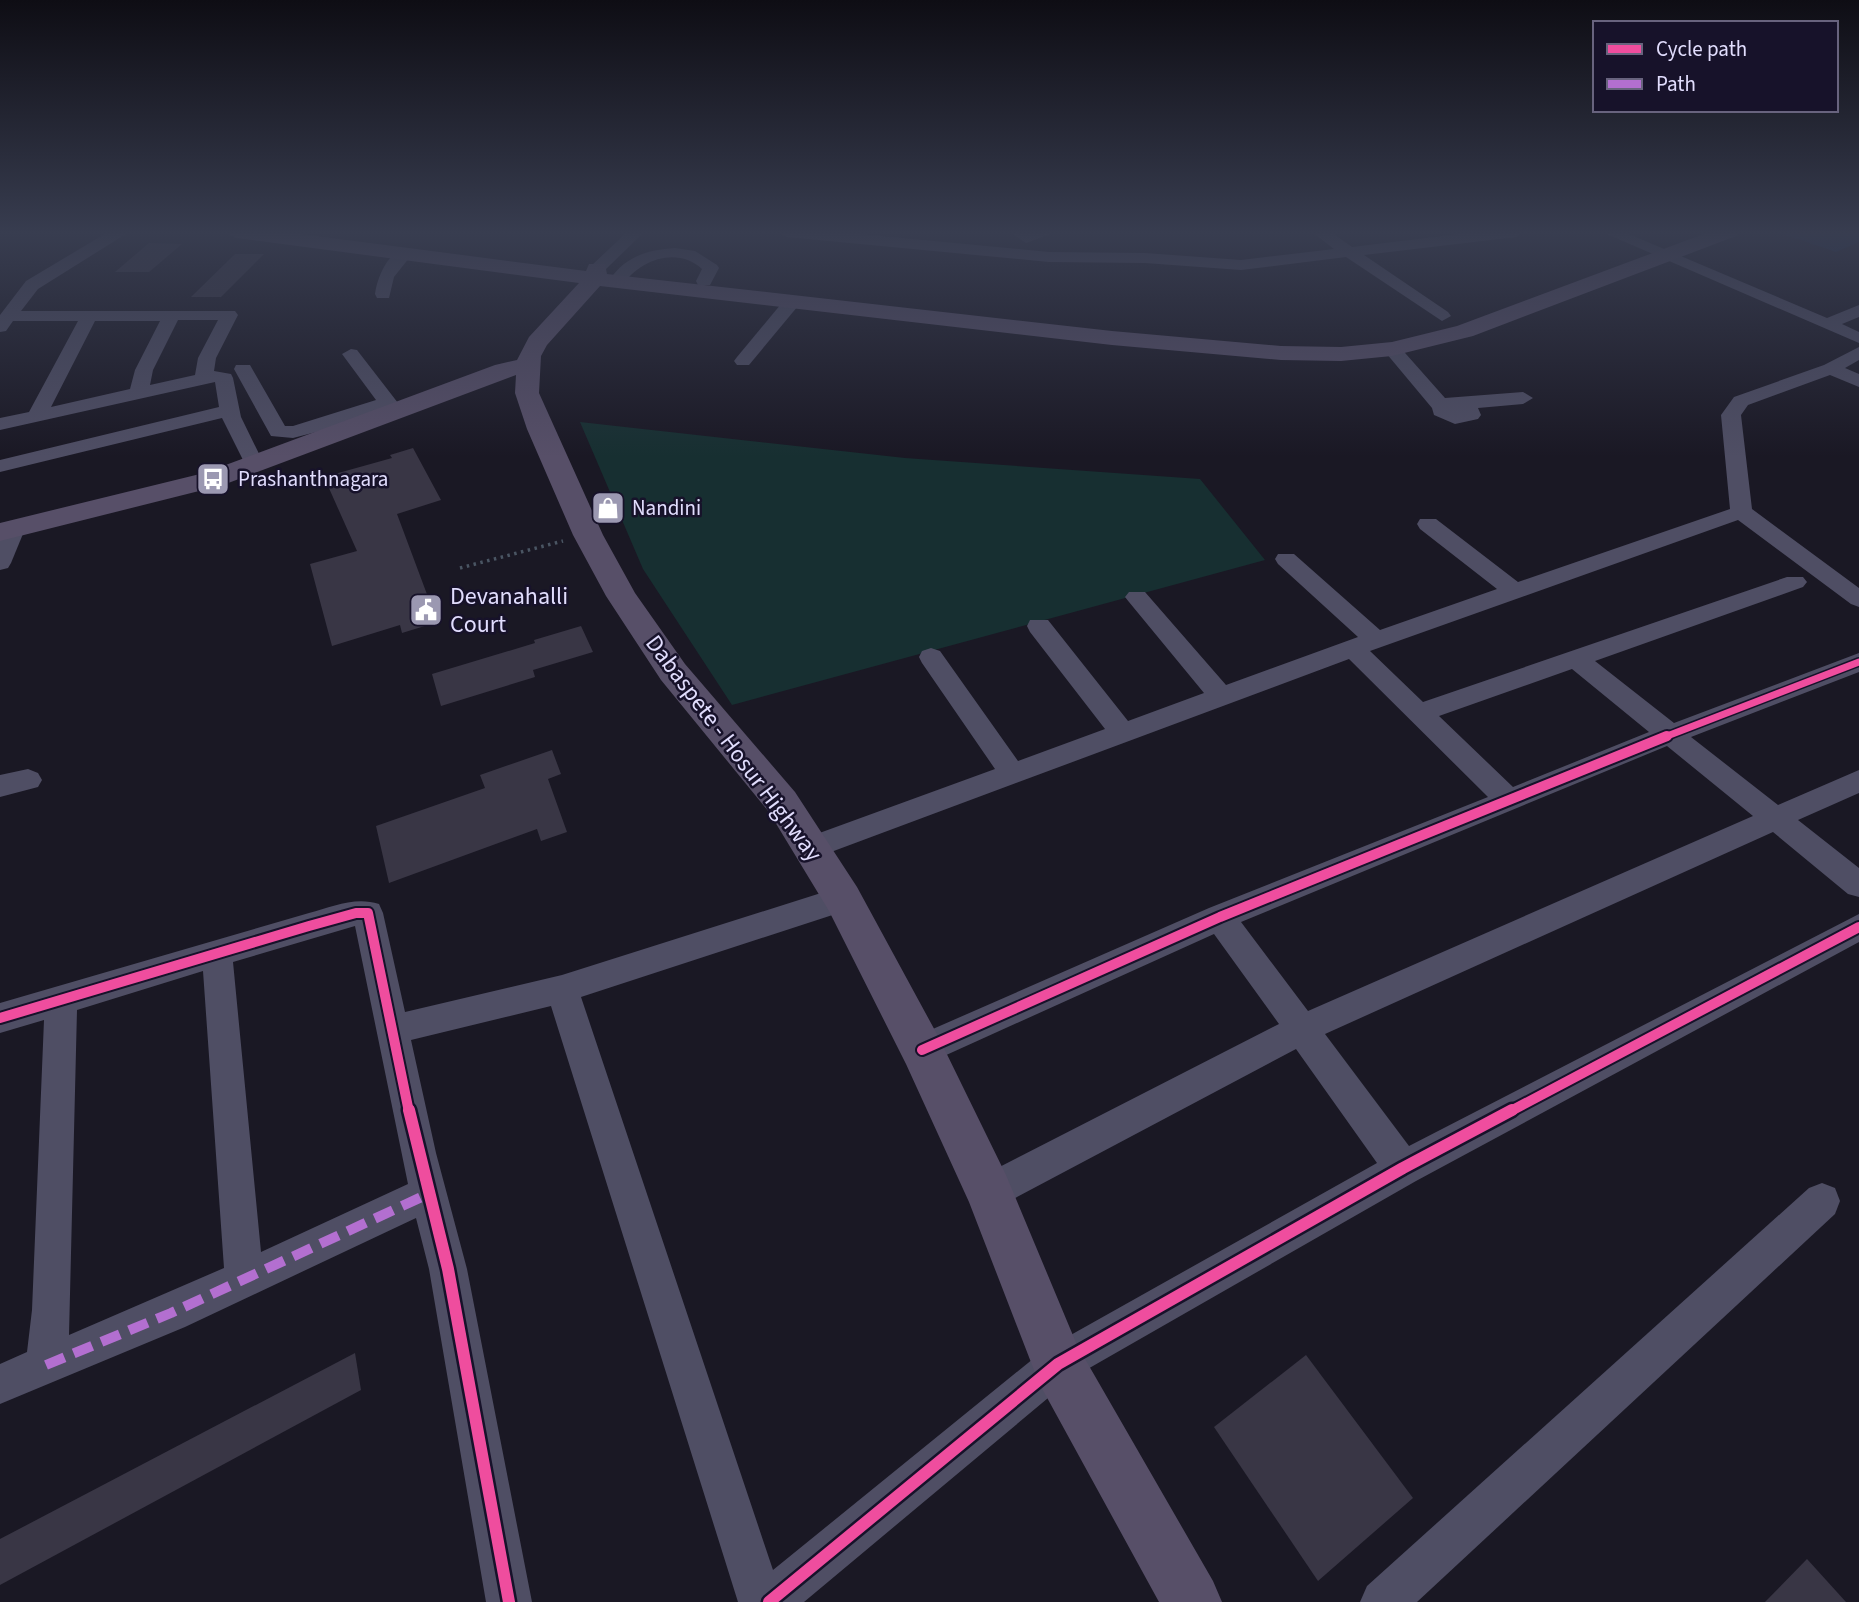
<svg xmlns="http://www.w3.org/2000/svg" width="1859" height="1602" font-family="'Source Sans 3',sans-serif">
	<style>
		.green { fill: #172f31 }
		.water { fill: #13274a }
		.building { fill: #393645 }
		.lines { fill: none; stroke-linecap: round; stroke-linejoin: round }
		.path { stroke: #4a5563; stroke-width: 3.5; stroke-dasharray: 2.5 4.5; stroke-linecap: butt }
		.minor { fill: #4f4e64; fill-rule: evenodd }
		.major { fill: #574f68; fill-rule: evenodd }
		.quiet { stroke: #b36fd0; stroke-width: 10; stroke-dasharray: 20 10; stroke-linecap: butt }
		.cycleway-far2-casing { stroke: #17122a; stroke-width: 10 }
		.cycleway-far1-casing { stroke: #17122a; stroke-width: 14 }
		.cycleway-casing { stroke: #17122a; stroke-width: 17 }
		.cycleway-far2 { stroke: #ef4d9e; stroke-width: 7 }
		.cycleway-far1 { stroke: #ef4d9e; stroke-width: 10 }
		.cycleway { stroke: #ef4d9e; stroke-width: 12 }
		.labels { text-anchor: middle; stroke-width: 5; stroke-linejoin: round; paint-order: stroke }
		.far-poi-label { font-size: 21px; fill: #e1ddfd; stroke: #17122a; text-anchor: start }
		.poi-label { font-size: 24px; fill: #e1ddfd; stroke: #17122a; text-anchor: start }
		.street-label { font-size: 24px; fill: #e1ddfd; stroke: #17122a }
	</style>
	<rect width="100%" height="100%" fill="#1a1824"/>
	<path class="green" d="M580,422L905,458L1200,479L1265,560L732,705L643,569Z"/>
	<path class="water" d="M1788,232H1859V242L1836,252L1783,234Z"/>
	<g class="building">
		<path d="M149,243L182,244L149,272H115Z"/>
		<path d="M235,254H264L221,297H191Z"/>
		<path d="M413,448L441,500L397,514L428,597L431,596L441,621L402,633L400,625L332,646L310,564L357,551L324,477L392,458L390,455Z"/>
		<path d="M581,626L593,652L533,670L535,677L441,706L432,674L535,643L534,640Z"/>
		<path d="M552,750L561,774L548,779L567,832L541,841L537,829L389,883L376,826L485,788L480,775Z"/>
		<path d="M355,1353L361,1390L0,1585V1539Z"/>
		<path d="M1306,1355L1413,1498L1318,1581L1214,1427Z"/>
		<path d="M1807,1559L1846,1602H1765Z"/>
	</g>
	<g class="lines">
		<path class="path" d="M460,568L563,541"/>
		<g class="minor">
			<path d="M108,232H129L38,289L21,311H235L238,315L216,358L214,371L231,374L233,378L241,417L264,464L261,468H247L222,418L0,472V460L219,407L215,382L0,430V418L29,412L78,321H13L6,331L0,332V315L26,281ZM178,320H218L198,358L195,375L150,385L153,370ZM95,321H160L135,370L130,389L51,407Z"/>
			<path d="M627,232H644L603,272H591V266Z"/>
			<path d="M779,232H839L1049,252L1145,253L1241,260L1334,249L1312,232H1331L1352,247L1475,232H1524L1516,237L1364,255L1448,312L1451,316L1442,321L1346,257L1241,270L1145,263L1049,262L787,237Z"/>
			<path d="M1010,232H1056L1026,243Z"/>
			<path d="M1602,232H1624L1827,318L1859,305V317L1842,324L1859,332V343Z"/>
			<path d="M405,248L413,253L394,277L389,298H377L375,294C377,278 387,253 405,248Z"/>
			<path d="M675,248L695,251L717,265L719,268L710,285H698L696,281L702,269C677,246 639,260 622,286H610L608,282C624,257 646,250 675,248Z"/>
			<path d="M792,297L798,298L801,302L798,306L749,365H737L734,361L737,357L786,298Z"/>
			<path d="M1392,344L1398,345L1445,398L1523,392L1533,398L1523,404L1478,408L1481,415L1478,419L1455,424L1434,415L1432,408L1386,353L1383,349L1386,345Z"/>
			<path d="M1859,347V360L1845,368L1859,374V387L1830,375L1748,405L1741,415L1752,509L1859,588V607L1851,604L1738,520L1370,651L1423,702L1787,577H1803L1807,582L1803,587L1595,661L1674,723L1859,653V672L1691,737L1778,805L1859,770V793L1798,820L1859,868V897L1848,894L1773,832L1325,1034L1409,1146L1859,914V942L1416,1181L1072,1378L804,1602H738L551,1006L411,1040L436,1153L467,1269L532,1602H486L429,1269L416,1218L185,1327L0,1404V1364L27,1352L32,1310L44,1020L0,1033V1003L309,913C332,907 355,896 379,904L383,913L405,1012L562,975L843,886L854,890L858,899L854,908L581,997L773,1570L1044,1350L1377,1163L1296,1049L1002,1205L989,1210L976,1205L971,1192L976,1179L1279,1024L1214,934L922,1066L910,1061L905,1050L910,1039L1209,908L1488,797L1349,659L823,855L813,859L803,855L798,847L803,839L995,769L922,663L919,657L922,651L931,648L940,651L1018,761L1105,729L1030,632L1027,626L1030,620H1048L1128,721L1204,693L1129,602L1125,597L1129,592H1145L1226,685L1358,637L1278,564L1275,559L1278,554H1294L1380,630L1497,589L1420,529L1417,524L1420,519H1436L1518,582L1730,509L1721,415L1734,397L1824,365ZM1572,669L1649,732L1513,787L1439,716ZM1667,746L1753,816L1308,1011L1241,922ZM355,926L408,1184L261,1252L233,962ZM203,971L224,1268L69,1335L77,1010Z"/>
			<path d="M351,349L357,350L405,412L395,418L388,416L383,410L337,426L344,435L334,441L327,439L320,431L293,438L271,436L234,369L236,365H250L285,426H293L376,400L342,354Z"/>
			<path d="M14,522L25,529L11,563L8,568L0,570V536L6,524Z"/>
			<path d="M28,769L38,773L42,780L38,787L0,797V775Z"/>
			<path d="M1822,1183L1835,1188L1840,1201L1835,1214L1417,1602H1360L1367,1586L1809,1188Z"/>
		</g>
		<path class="major" d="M226,232H285L586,271L589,264H605L607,274L641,278L1112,331L1281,346L1341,347L1392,342L1457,326L1709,232H1739L1736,236L1473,336L1392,356L1341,361L1281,360L1112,345L600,286L547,345L541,356L539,393L603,535L635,593L685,664L795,792L857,887L938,1036L1006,1175L1077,1345L1213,1581L1222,1602H1159L1039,1383L969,1202L906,1064L829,911L769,812L661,680L606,596L573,535L527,429L515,393L516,375L223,485L0,541V523L204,473L495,365L517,360L529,337L579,283L236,238Z"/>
		<path class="quiet" d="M46,1365L171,1313L428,1194"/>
		<defs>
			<path id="cycleway-far2" d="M1662,738L1859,662"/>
			<g id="cycleway-far1">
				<path d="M0,1018L309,926L356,913H368L409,1112"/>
				<path d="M922,1050L1220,917L1667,736"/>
				<path d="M1509,1112L1859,927"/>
			</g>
			<g id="cycleway">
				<path d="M409,1110L448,1269L509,1602"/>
				<path d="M769,1602L1058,1364L1403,1168L1512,1110"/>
			</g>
		</defs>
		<use href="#cycleway-far2" class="cycleway-far2-casing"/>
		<use href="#cycleway-far1" class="cycleway-far1-casing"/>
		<use href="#cycleway" class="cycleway-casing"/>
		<use href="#cycleway-far2" class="cycleway-far2"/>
		<use href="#cycleway-far1" class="cycleway-far1"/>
		<use href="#cycleway" class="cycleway"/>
	</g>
	<linearGradient id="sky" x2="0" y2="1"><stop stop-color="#0e0d14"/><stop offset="0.51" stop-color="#383d50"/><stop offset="1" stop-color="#383d50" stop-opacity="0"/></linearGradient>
	<rect width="1859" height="457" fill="url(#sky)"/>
	<defs>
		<symbol id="bus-square" viewBox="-11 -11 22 22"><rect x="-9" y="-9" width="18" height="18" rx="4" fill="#9b98b1" stroke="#17122a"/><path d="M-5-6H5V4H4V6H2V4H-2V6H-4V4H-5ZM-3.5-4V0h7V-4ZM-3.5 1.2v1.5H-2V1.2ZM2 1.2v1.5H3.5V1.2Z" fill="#fff"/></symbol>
		<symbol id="shop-square" viewBox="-11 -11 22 22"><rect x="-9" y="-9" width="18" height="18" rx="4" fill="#9b98b1" stroke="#17122a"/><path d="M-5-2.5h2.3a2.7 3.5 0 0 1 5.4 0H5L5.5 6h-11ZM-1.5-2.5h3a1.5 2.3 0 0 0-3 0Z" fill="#fff"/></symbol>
		<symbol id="civic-square" viewBox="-11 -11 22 22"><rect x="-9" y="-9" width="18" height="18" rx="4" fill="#9b98b1" stroke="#17122a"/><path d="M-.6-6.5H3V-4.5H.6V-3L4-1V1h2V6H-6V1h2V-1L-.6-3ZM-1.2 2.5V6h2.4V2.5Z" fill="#fff"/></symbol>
	</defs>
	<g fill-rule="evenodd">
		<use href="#bus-square" x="194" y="460" width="38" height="38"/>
		<use href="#shop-square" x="589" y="489" width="38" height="38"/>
		<use href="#civic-square" x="407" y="591" width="38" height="38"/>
	</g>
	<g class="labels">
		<g class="far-poi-label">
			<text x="238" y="486">Prashanthnagara</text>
			<text x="632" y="515">Nandini</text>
		</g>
		<g class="poi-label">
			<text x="450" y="604">Devanahalli<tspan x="450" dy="28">Court</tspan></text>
		</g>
		<g class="street-label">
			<text transform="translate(734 748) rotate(53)" y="8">Dabaspete - Hosur Highway</text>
		</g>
	</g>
	<rect x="1593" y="21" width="245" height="91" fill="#17122a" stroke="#68637e" stroke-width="2"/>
	<rect x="1607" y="44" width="35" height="10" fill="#ef4d9e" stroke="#68637e" stroke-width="2"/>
	<text x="1656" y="56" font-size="21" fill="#e1ddfd">Cycle path</text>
	<rect x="1607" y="79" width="35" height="10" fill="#b36fd0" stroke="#68637e" stroke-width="2"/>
	<text x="1656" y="91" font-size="21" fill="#e1ddfd">Path</text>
</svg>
